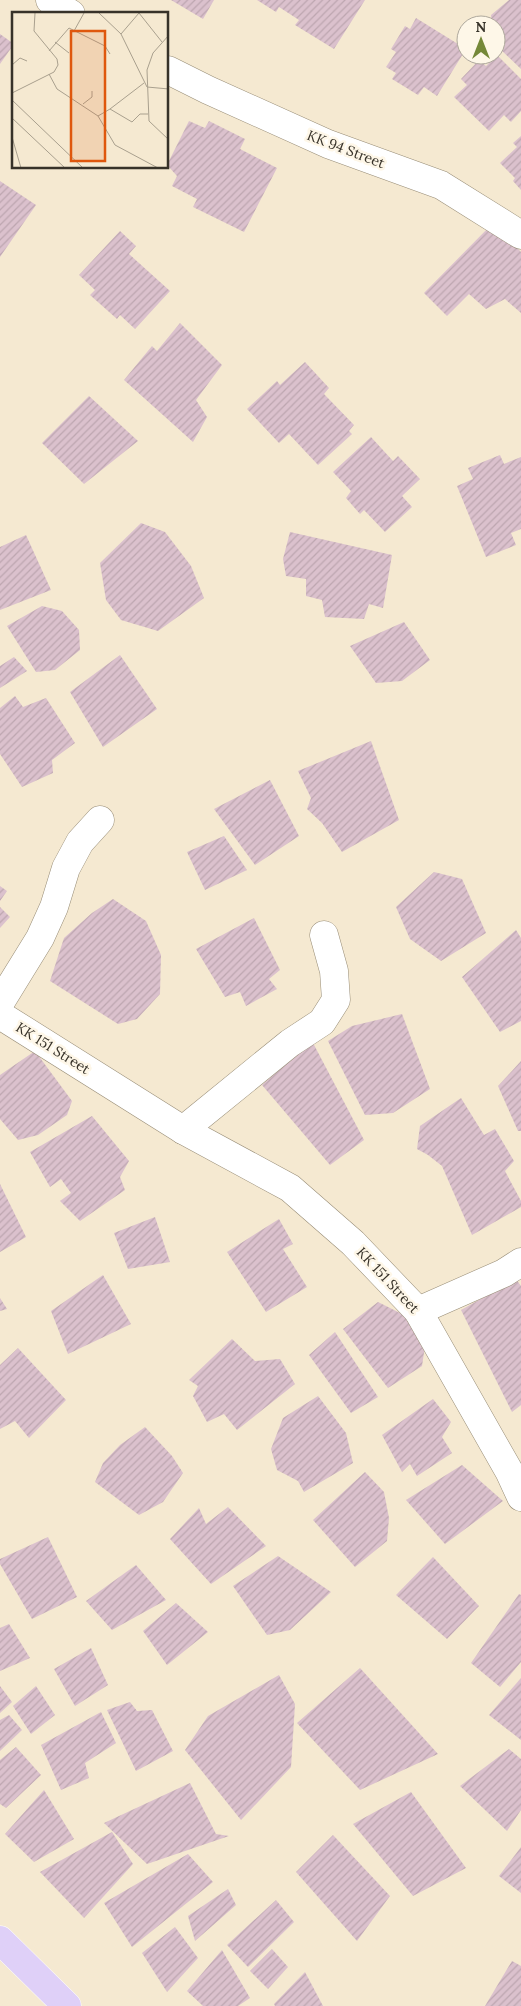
<svg xmlns="http://www.w3.org/2000/svg" width="521" height="2006" font-family="Lora,serif">
	<style>
		.building { fill: url(#building-hatch) }
		.lines { fill: none; stroke-linecap: round; stroke-linejoin: round }
		.minor-casing { stroke: #988d77; stroke-width: 29 }
		.major-casing { stroke: #fff; stroke-width: 29 }
		.minor { stroke: #fff; stroke-width: 28 }
		.major { stroke: #dfd0f8; stroke-width: 28 }
		.labels { text-anchor: middle; stroke-width: 5; stroke-linejoin: round; paint-order: stroke }
		.street-label { font-size: 14px; fill: #373229; stroke: #fef7e8 }
		.inset-road { fill: none; stroke: #a9a08e; stroke-width: 1 }
		.view { fill: #df570d; fill-opacity: 0.15; stroke: #df570d; stroke-width: 2.5 }
		.inset-edge { fill: none; stroke: #373229; stroke-width: 2.5 }
	</style>
	<defs>
		<pattern id="building-hatch" width="6" height="6" patternUnits="userSpaceOnUse" patternTransform="scale(1.25)"><rect width="6" height="6" fill="#dbc1cd"/><path d="M-1 1l2-2M0 6l6-6M5 7l2-2" fill="none" stroke="#bda6b0"/></pattern>
	</defs>
	<rect width="100%" height="100%" fill="#f5e9d1"/>
	<g class="building">
		<path d="M171,0H214L203,19Z"/>
		<path d="M257,0H365L334,49L295,25L299,20L279,7L276,12Z"/>
		<path d="M509,0H521V69L499,48L496,41V25H492L491,15Z"/>
		<path d="M416,18L466,49L437,96L424,87L418,95L392,79L396,73L386,67L396,52L391,49L405,26L410,29Z"/>
		<path d="M0,34L14,44L0,64Z"/>
		<path d="M497,55L521,79V111L511,122L504,115L489,131L454,97L467,85L461,79L479,60L486,66Z"/>
		<path d="M189,121L205,128L209,121L245,139L240,149L277,168L244,232L193,207L197,199L172,186L177,176L168,166V163Z"/>
		<path d="M521,136V190L513,181L515,178L500,163L517,147L513,143Z"/>
		<path d="M0,181L36,205L0,257Z"/>
		<path d="M493,223L521,252V313L505,299L486,309L469,294L447,316L424,293Z"/>
		<path d="M120,231L136,246L129,254L170,291L135,329L120,315L117,319L90,295L95,290L79,275Z"/>
		<path d="M180,323L222,365L196,400L207,417L193,442L124,380L152,346L157,351Z"/>
		<path d="M305,362L329,388L324,394L354,425L349,431L352,434L318,465L289,434L279,443L247,409L277,381L280,385Z"/>
		<path d="M89,396L138,441L84,484L42,443Z"/>
		<path d="M371,437L393,461L398,456L420,479L402,496L412,507L385,532L364,510L360,514L346,498L351,491L333,472Z"/>
		<path d="M500,455L504,464L521,457V529L511,533L516,545L486,557L457,486L473,479L468,468Z"/>
		<path d="M141,523L165,532L191,566L204,598L158,631L121,620L106,600L100,563Z"/>
		<path d="M290,532L392,555L383,608L369,604L364,619L325,617L322,600L306,596V579L286,576L283,559Z"/>
		<path d="M26,535L51,590L0,610V547Z"/>
		<path d="M42,606L62,611L79,630L80,650L55,670L36,672L7,626Z"/>
		<path d="M404,622L430,660L402,681L376,683L350,646Z"/>
		<path d="M120,655L157,709L103,747L70,692Z"/>
		<path d="M14,657L27,671L0,688V666Z"/>
		<path d="M15,696L23,707L46,698L75,743L52,760L53,773L22,787L0,754V708Z"/>
		<path d="M371,741L399,820L342,852L322,823L307,809L311,798L298,771Z"/>
		<path d="M270,780L299,836L255,865L214,809Z"/>
		<path d="M224,836L247,870L205,890L187,852Z"/>
		<path d="M434,872L462,879L486,933L441,961L410,939L396,907Z"/>
		<path d="M0,886L7,891L0,901Z"/>
		<path d="M113,899L146,921L161,955L160,994L137,1019L118,1024L50,981L64,938L92,913Z"/>
		<path d="M0,907L10,917L0,928Z"/>
		<path d="M254,918L280,970L269,979L277,989L246,1006L240,992L225,997L196,949Z"/>
		<path d="M516,930L521,938V1021L500,1032L462,977Z"/>
		<path d="M402,1014L430,1089L393,1113L365,1115L328,1041L352,1026Z"/>
		<path d="M312,1041L364,1140L330,1165L262,1085Z"/>
		<path d="M35,1051L72,1101L67,1115L38,1135L18,1140L0,1119V1075Z"/>
		<path d="M521,1061V1131H518L498,1086Z"/>
		<path d="M461,1098L484,1135L495,1129L514,1161L505,1171L521,1201V1207L472,1235L442,1166L428,1155L417,1149L420,1126Z"/>
		<path d="M92,1116L129,1161L120,1177L125,1190L80,1221L60,1201L71,1193L61,1179L50,1187L30,1152Z"/>
		<path d="M0,1184L26,1237L0,1252Z"/>
		<path d="M155,1217L170,1262L128,1269L114,1233Z"/>
		<path d="M279,1219L293,1244L283,1249L307,1287L266,1312L227,1252Z"/>
		<path d="M103,1275L131,1324L68,1354L51,1311Z"/>
		<path d="M516,1279L521,1286V1405L512,1412L461,1310Z"/>
		<path d="M0,1298L7,1309L0,1311Z"/>
		<path d="M378,1302L406,1316L425,1346L422,1366L388,1388L343,1329Z"/>
		<path d="M335,1332L378,1397L351,1413L309,1355Z"/>
		<path d="M232,1339L255,1361L280,1359L295,1384L237,1430L224,1414L207,1422L193,1396L198,1386L189,1380Z"/>
		<path d="M18,1348L66,1400L29,1438L15,1421L0,1429V1365Z"/>
		<path d="M318,1396L346,1433L353,1463L304,1492L298,1481L277,1470L271,1449L283,1418Z"/>
		<path d="M433,1399L451,1422L442,1437L452,1453L417,1476L410,1464L402,1472L382,1435Z"/>
		<path d="M145,1427L172,1456L183,1473L163,1502L139,1515L95,1482L103,1463L120,1445Z"/>
		<path d="M462,1465L503,1501L445,1544L406,1500Z"/>
		<path d="M365,1472L384,1492L389,1518L387,1541L355,1567L313,1520Z"/>
		<path d="M228,1507L266,1546L211,1584L170,1539L199,1508L206,1524Z"/>
		<path d="M48,1537L77,1597L32,1619L0,1564V1559Z"/>
		<path d="M278,1556L331,1592L290,1630L267,1635L233,1586Z"/>
		<path d="M433,1557L479,1606L447,1639L396,1595Z"/>
		<path d="M136,1565L166,1600L112,1630L86,1601Z"/>
		<path d="M519,1594L521,1595V1662L500,1687L471,1663Z"/>
		<path d="M176,1603L208,1632L167,1665L143,1631Z"/>
		<path d="M9,1624L30,1658L0,1671V1628Z"/>
		<path d="M91,1648L108,1685L75,1706L54,1669Z"/>
		<path d="M360,1668L438,1754L360,1790L297,1723Z"/>
		<path d="M279,1675L295,1704L291,1767L241,1820L185,1750L208,1716Z"/>
		<path d="M521,1678V1740L489,1715Z"/>
		<path d="M0,1686L12,1702L0,1713Z"/>
		<path d="M36,1686L55,1715L31,1734L13,1706Z"/>
		<path d="M130,1702L137,1711L152,1710L173,1751L136,1771L107,1710Z"/>
		<path d="M101,1712L116,1743L85,1763L89,1778L61,1790L41,1745Z"/>
		<path d="M9,1715L22,1730L0,1751V1720Z"/>
		<path d="M16,1747L41,1775L6,1808L0,1804V1760Z"/>
		<path d="M509,1749L521,1759V1810L507,1831L460,1786Z"/>
		<path d="M190,1783L216,1834L229,1836L147,1864L104,1823Z"/>
		<path d="M44,1790L74,1839L34,1862L5,1834Z"/>
		<path d="M411,1792L466,1868L413,1896L353,1824Z"/>
		<path d="M112,1832L133,1864L84,1918L40,1872Z"/>
		<path d="M333,1835L390,1896L357,1941L296,1872Z"/>
		<path d="M521,1847V1893L499,1876Z"/>
		<path d="M188,1854L213,1882L132,1947L104,1903Z"/>
		<path d="M228,1889L236,1905L195,1941L188,1916Z"/>
		<path d="M276,1900L294,1922L248,1967L227,1945Z"/>
		<path d="M175,1927L198,1958L167,1992L142,1953Z"/>
		<path d="M272,1949L288,1967L268,1989L250,1971Z"/>
		<path d="M222,1950L250,1998L238,2006H203L187,1991Z"/>
		<path d="M512,1961L521,1966V2006H485Z"/>
		<path d="M305,1972L323,2006H275L274,2004Z"/>
	</g>
	<g class="lines">
		<defs>
			<g id="minor">
				<path d="M50,0L71,14"/>
				<path d="M168,70L208,90L328,144L441,185L521,235"/>
				<path d="M0,1003L40,938L54,907L66,868L80,842L100,820"/>
				<path d="M0,1015L183,1130L290,1188L353,1243L418,1311L509,1471L521,1497"/>
				<path d="M183,1130L290,1043L322,1022L336,1000L334,971L324,935"/>
				<path d="M418,1311L504,1273L521,1262"/>
			</g>
			<path id="major" d="M0,1940L67,2006"/>
		</defs>
		<use href="#minor" class="minor-casing"/>
		<use href="#major" class="major-casing"/>
		<use href="#minor" class="minor"/>
		<use href="#major" class="major"/>
	</g>
	<g class="labels">
		<g class="street-label">
			<text transform="translate(346 149) rotate(21)" y="5">KK 94 Street</text>
			<text transform="translate(53 1048) rotate(32)" y="5">KK 151 Street</text>
			<text transform="translate(388 1280) rotate(47)" y="5">KK 151 Street</text>
		</g>
	</g>
	<g transform="translate(12 12)">
		<rect width="156" height="156" fill="#f5e9d1"/>
		<path class="inset-road" d="M87,1L109,22L135,75L157,77M127,1L150,30M62,19L72,1M109,22L127,1M157,23L141,41L135,58L137,109L157,128M43,30L57,41M37,39L57,16L93,34L98,42M0,53L8,46L15,49M37,62L45,77L86,104L103,133L146,156M0,81L42,60L46,53L45,47L22,19L23,1M0,88L71,156M71,92L80,85V79M98,97L132,71M86,104L98,97L120,110L128,102H136M0,106L53,156M0,125L9,156"/>
		<path class="view" d="M59,19H93V149H59Z"/>
		<rect width="156" height="156" class="inset-edge"/>
	</g>
	<g transform="translate(481 40)"><circle r="24" fill="#fef7e8" stroke="#aea89c"/>
	<path d="M0-4L9 19L0 12L-9 19Z" fill="#758838"/>
	<text y="-8" font-size="14" font-weight="bold" text-anchor="middle" fill="#373229">N</text>
	</g>
</svg>
